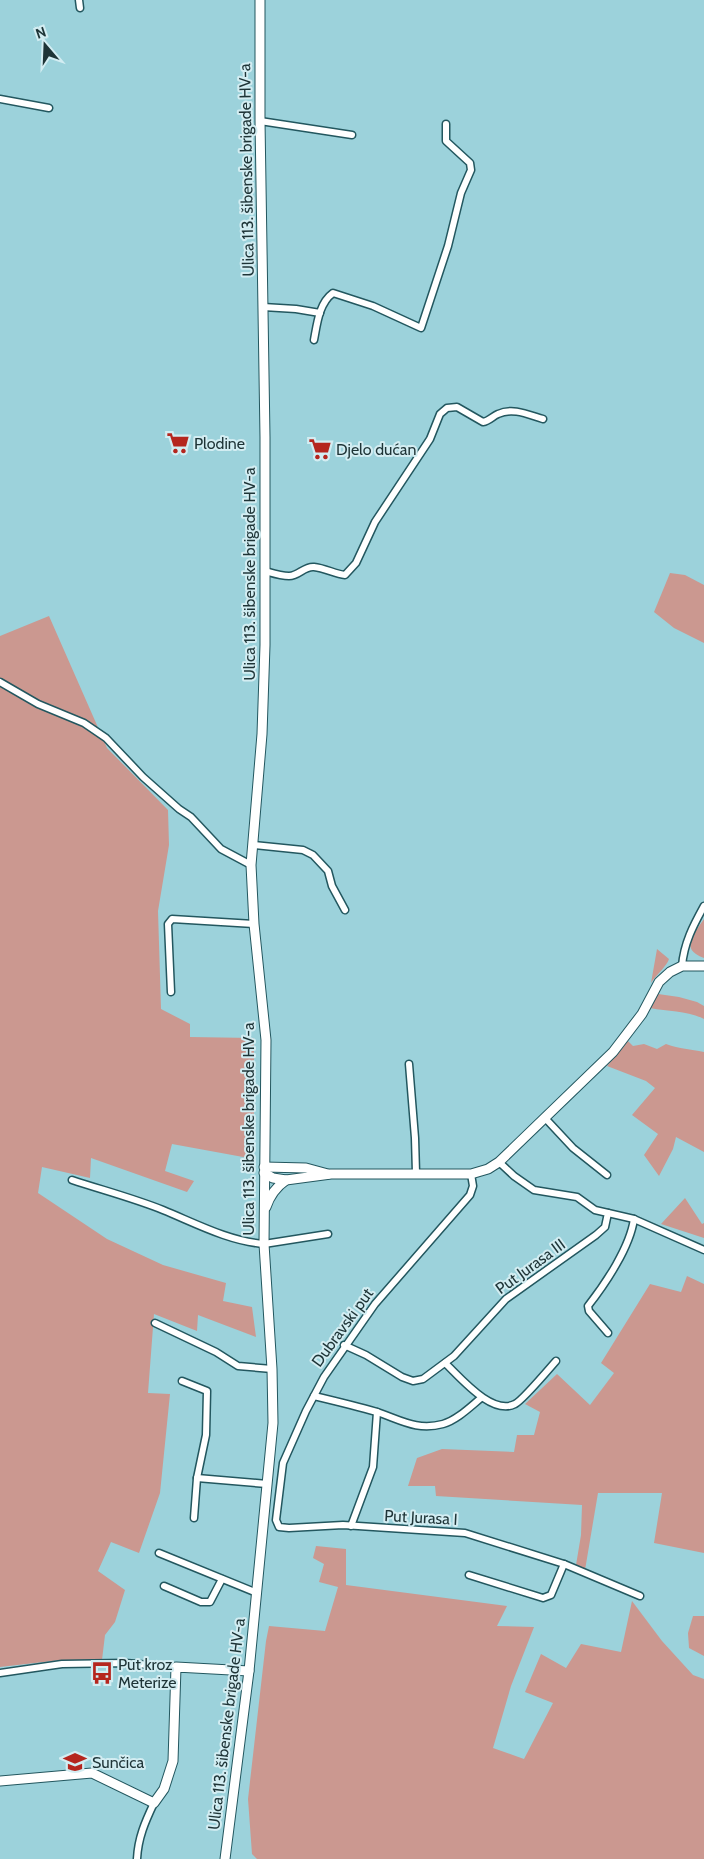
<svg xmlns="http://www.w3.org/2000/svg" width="704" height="1859" font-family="Cabin,sans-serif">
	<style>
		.green { fill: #cb9890 }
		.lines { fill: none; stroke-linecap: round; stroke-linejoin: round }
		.street-casing { stroke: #23575f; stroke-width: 9 }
		.secondary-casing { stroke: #23575f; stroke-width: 11 }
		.street { stroke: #fff; stroke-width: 6 }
		.secondary { stroke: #fff; stroke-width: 9 }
		.labels { text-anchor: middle; stroke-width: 4; stroke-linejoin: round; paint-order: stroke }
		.street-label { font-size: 16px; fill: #1e3437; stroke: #d3edf2 }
		.poi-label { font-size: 16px; fill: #1e3437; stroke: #d3edf2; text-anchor: start }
	</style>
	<rect width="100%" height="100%" fill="#9cd2db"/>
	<g class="green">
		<path d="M670,573L685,575L704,585V643L674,628L654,612Z"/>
		<path d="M49,616L107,748L168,810L169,845L158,911L161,1009L190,1024V1037L254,1038V1159L172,1144L165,1171L194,1181L187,1192L91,1158L90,1178L42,1167L38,1193L107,1239L163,1265L226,1283L223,1301L252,1307L256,1337L198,1315L197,1331L154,1314L148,1393L170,1394L160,1493L139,1553L111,1542L98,1571L125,1590L115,1622L105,1635L102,1660H61L0,1667V636Z"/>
		<path d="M704,919V958C679,949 694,934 704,919Z"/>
		<path d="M657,949L669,959C667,966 656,975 651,983Z"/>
		<path d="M658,994L679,997L697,1002L704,1006V1019C686,1010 669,1012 650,1008Z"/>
		<path d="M628,1041L633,1046L644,1044L657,1049L666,1044C680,1049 690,1049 704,1052V1152L676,1137L673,1149L659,1176L644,1155L658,1134L632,1115L655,1088L646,1081L607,1066Z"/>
		<path d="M685,1198L702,1224L704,1223V1238L661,1224Z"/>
		<path d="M687,1276L704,1284V1553L654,1543L662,1493H598L585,1570L576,1565L581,1535L582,1505L436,1496L435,1486H408L417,1458L442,1449L514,1452L517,1435H534L540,1412L525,1404L557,1374L590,1405L614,1373L601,1363L650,1284L681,1292Z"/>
		<path d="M316,1546L346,1549V1585L507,1606L497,1626L534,1627L511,1686L493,1748L524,1759L553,1703L525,1692L541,1654L566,1668L581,1644L621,1652L632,1601L662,1641L693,1675L704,1679V1859H257L252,1854L248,1799L266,1641L269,1626L325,1631L338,1587L319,1582L324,1564L313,1558Z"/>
		<path d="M693,1616H704V1656L689,1648L688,1633Z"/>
	</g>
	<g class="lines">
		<defs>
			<g id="street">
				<path d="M79,0L80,8"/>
				<path d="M0,99L49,108"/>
				<path d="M260,121L352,135"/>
				<path d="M263,307L296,309L320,313"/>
				<path d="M314,340C317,324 319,303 333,293L373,306L421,328L448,246L461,193L471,170L470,163L446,141V124"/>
				<path d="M265,571C272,573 281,576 289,576C299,576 304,566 314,567C325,568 335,574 345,575L356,563L375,522L430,439L440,414L447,408L457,407L483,422C489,421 493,416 498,414C513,407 529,415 543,419"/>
				<path d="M0,682L38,704L84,723L106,738L143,777L179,809L191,817L221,849L251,865"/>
				<path d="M253,845L303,850L313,855L328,871L332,886L345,910"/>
				<path d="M682,966C684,943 693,926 704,906"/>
				<path d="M171,992L168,924L172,919L254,924"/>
				<path d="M409,1064L415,1138L416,1173"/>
				<path d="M545,1118L573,1148L607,1175"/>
				<path d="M471,1174L473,1186L470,1195L375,1304L324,1377L306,1411L283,1463L276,1520L279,1527L289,1528L343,1525L465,1533L564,1564L640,1596"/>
				<path d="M72,1180C102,1190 133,1198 163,1210C195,1223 228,1241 264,1244L328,1234"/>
				<path d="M608,1213L634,1219L704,1250"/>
				<path d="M155,1323L216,1352L238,1366L272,1369"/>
				<path d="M608,1333L589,1311L588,1306C606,1283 630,1247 634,1219"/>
				<path d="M344,1345L366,1355L402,1377L413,1381L423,1379L454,1356L506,1299L596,1235L605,1227L608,1213L595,1210L577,1197L534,1190L514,1176L499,1162"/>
				<path d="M445,1363C460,1377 492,1416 515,1404C522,1401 549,1369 556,1361"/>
				<path d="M182,1381L207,1391L206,1435L197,1478L194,1518"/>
				<path d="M314,1396C335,1401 356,1406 377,1412C401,1420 417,1431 443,1424C457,1420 470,1407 481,1398"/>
				<path d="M197,1478L267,1484"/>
				<path d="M351,1526L373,1467L377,1412"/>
				<path d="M159,1553L257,1593"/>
				<path d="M469,1575L543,1598L551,1595L564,1564"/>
				<path d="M164,1586L201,1602H210L222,1579"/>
				<path d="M0,1673L62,1664L125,1663L176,1667"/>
				<path d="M137,1859C138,1838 145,1822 154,1803"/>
			</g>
			<g id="secondary">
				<path d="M264,1167L306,1168L328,1174"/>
				<path d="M264,1173L273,1178L286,1180L331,1174H471L488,1169L499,1162L613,1052L642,1014L659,982L670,972L682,966H704"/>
				<path d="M266,1207C270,1195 276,1187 286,1180"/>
				<path d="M0,1781L92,1773L154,1803L164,1789L173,1761L176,1667L249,1671"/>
				<path d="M225,1859L249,1671L273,1423L272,1369L264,1244L266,1040L254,924L251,865L262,734L265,645V437L260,121V0"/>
			</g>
		</defs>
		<use href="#street" class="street-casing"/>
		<use href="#secondary" class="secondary-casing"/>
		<use href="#street" class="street"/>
		<use href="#secondary" class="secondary"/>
	</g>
	<defs>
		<symbol id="supermarket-bare" viewBox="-9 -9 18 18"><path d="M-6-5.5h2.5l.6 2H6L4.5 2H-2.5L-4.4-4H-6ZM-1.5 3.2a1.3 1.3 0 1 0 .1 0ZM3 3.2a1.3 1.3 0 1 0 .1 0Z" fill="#b5261e" stroke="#d3edf2" stroke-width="2.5" paint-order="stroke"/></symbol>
		<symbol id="bus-bare" viewBox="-9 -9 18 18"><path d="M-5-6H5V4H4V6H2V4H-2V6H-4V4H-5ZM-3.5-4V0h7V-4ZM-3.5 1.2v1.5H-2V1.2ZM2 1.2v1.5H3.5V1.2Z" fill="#b5261e" stroke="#d3edf2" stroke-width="2.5" paint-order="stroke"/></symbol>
		<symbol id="school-bare" viewBox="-9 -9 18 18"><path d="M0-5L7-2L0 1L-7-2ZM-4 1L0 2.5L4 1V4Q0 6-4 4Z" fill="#b5261e" stroke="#d3edf2" stroke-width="2.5" paint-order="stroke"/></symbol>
	</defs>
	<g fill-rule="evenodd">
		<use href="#supermarket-bare" x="162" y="427" width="32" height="32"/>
		<use href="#supermarket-bare" x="304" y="433" width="32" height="32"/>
		<use href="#bus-bare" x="86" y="1657" width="32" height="32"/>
		<use href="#school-bare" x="59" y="1746" width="32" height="32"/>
	</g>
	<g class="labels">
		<g class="street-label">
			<text transform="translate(246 170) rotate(-91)" y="6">Ulica 113. šibenske brigade HV-a</text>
			<text transform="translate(249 574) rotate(-90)" y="6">Ulica 113. šibenske brigade HV-a</text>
			<text transform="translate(248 1129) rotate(-90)" y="6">Ulica 113. šibenske brigade HV-a</text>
			<text transform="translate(530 1266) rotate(-36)" y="6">Put Jurasa III</text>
			<text transform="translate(342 1327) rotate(-54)" y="6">Dubravski put</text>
			<text transform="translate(421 1517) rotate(3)" y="6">Put Jurasa I</text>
			<text transform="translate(226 1724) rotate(-83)" y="6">Ulica 113. šibenske brigade HV-a</text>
		</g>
		<g class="poi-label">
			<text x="194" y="449">Plodine</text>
			<text x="336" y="455">Djelo dućan</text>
			<text x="118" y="1670">Put kroz<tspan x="118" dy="18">Meterize</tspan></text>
			<text x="92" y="1768">Sunčica</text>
		</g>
	</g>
	<g transform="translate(45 45) rotate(341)" stroke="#d3edf2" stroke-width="4" paint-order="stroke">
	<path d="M0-4L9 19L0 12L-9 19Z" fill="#1e3437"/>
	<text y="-8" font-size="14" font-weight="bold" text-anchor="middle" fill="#1e3437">N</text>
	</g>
</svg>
